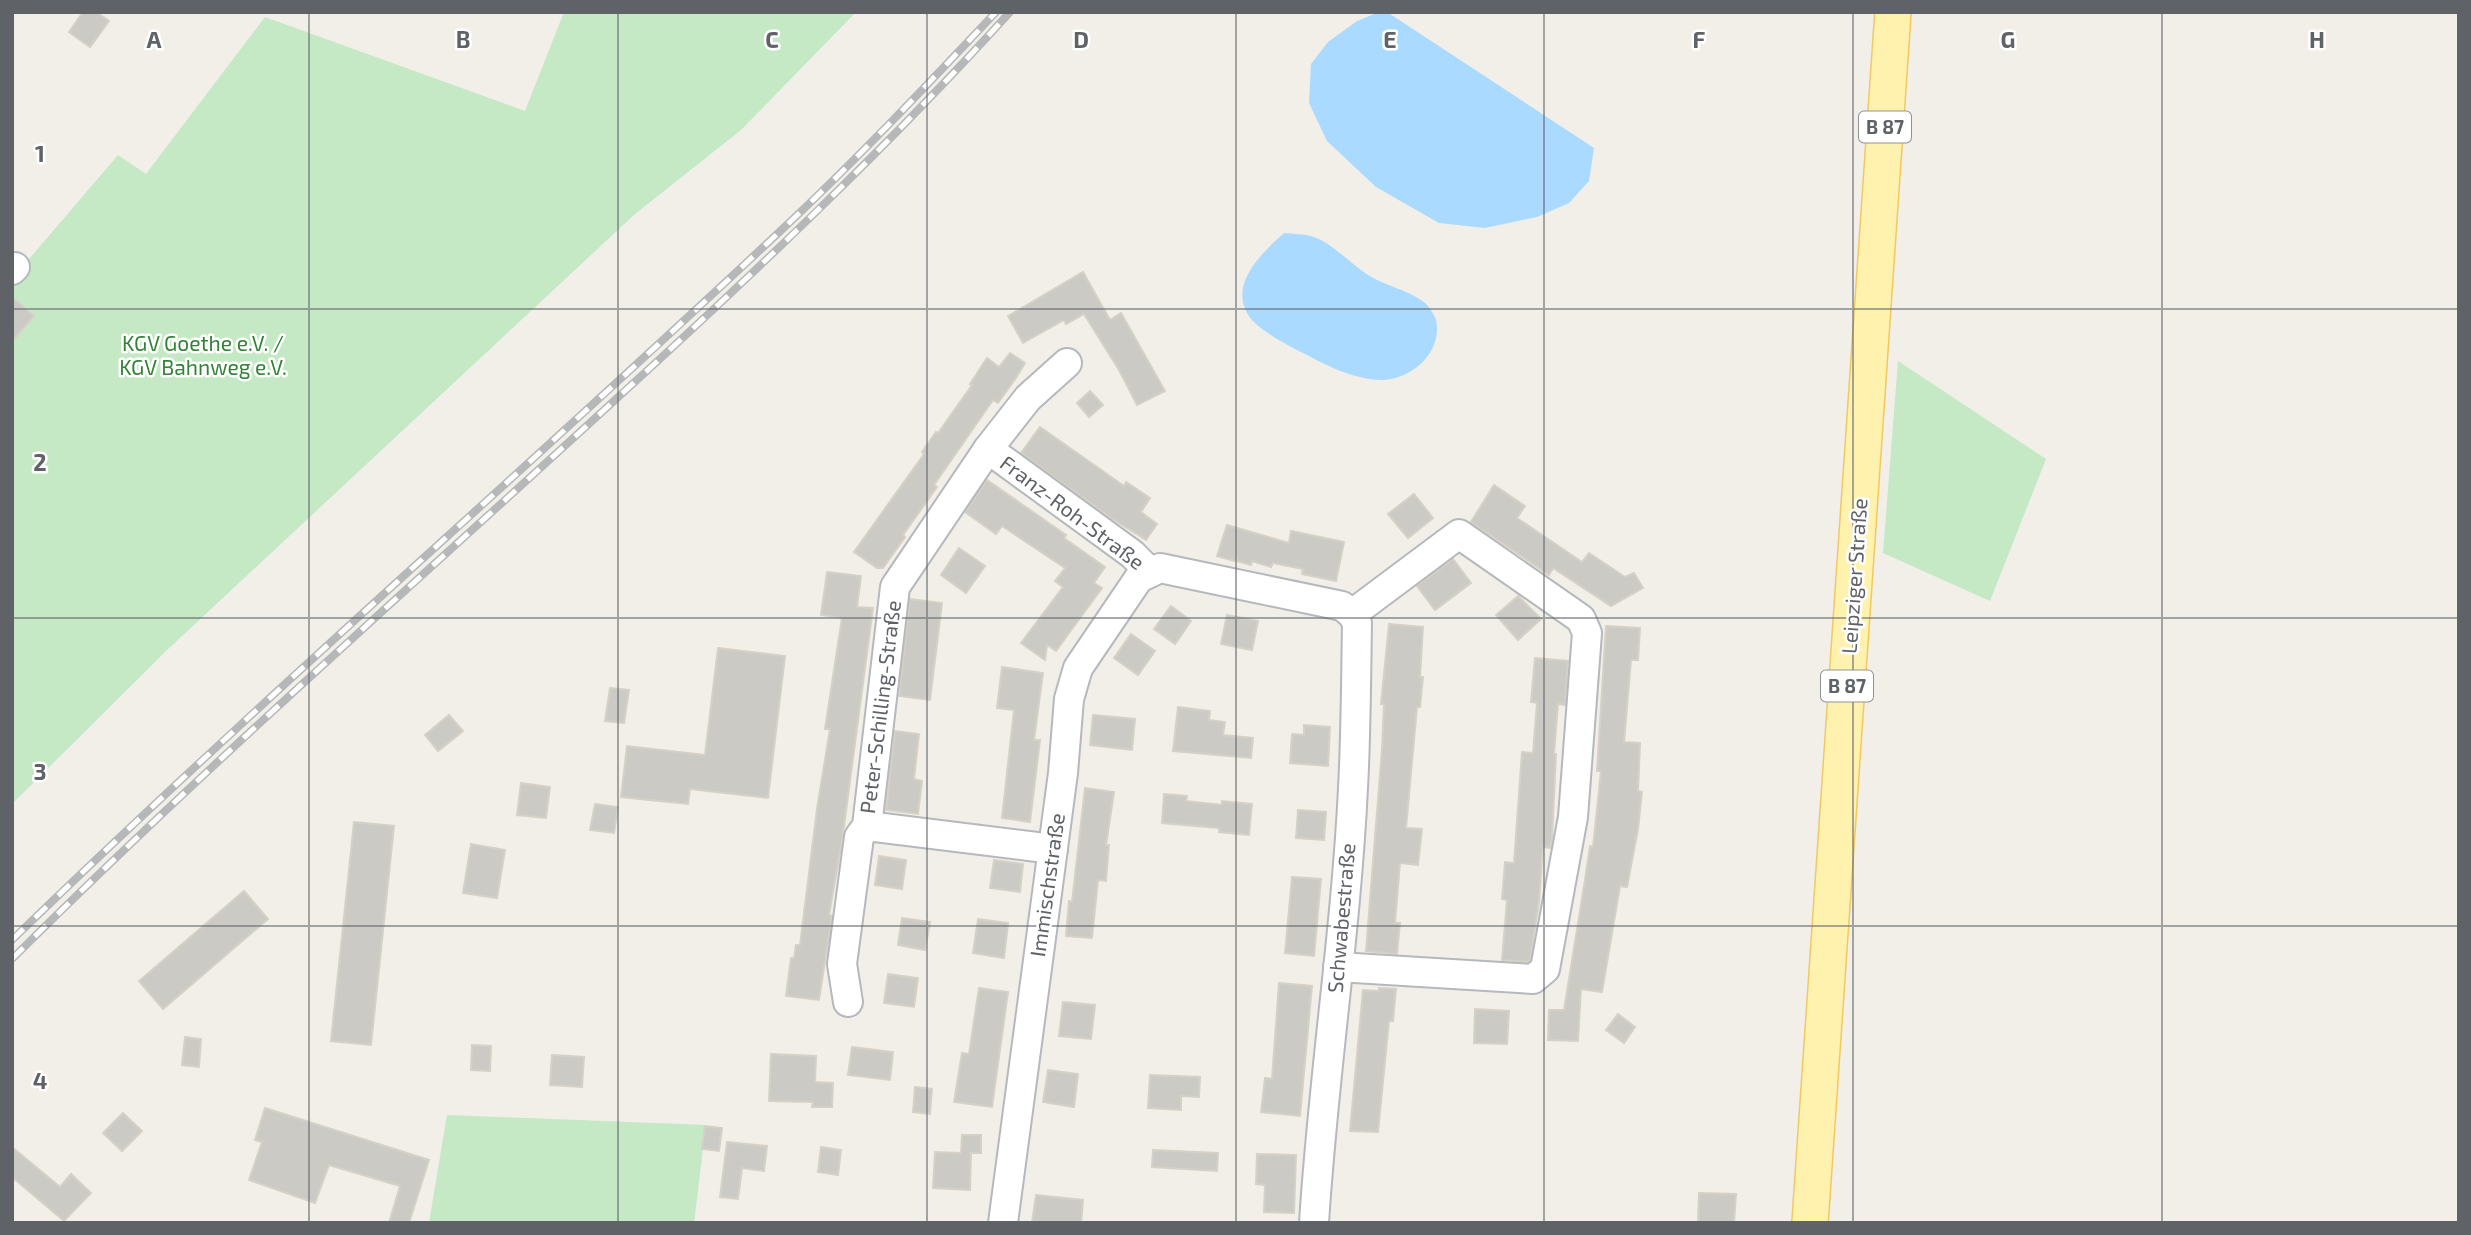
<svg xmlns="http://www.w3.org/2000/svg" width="2471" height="1235" font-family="'Exo 2',sans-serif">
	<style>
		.green { fill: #c5e8c5 }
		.water { fill: #aadaff }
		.building { fill: #cccac5; stroke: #d6d1c6; stroke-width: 2 }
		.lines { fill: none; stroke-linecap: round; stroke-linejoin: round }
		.minor-casing { stroke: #b5b8bc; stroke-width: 32 }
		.major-casing { stroke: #f2c960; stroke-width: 38 }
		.minor { stroke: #fff; stroke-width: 28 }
		.major { stroke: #fff2af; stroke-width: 35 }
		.rail-casing { stroke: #b6b7b8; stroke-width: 8 }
		.rail { stroke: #fff; stroke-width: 5; stroke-dasharray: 16; stroke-linecap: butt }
		.grid { fill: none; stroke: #5f6368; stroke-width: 2; stroke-opacity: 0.55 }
		.labels { text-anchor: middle; stroke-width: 5; stroke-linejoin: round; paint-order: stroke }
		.shield { fill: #fff; stroke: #8f9295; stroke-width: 2 }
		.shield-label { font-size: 19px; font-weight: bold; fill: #5f6368 }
		.park-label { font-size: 21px; fill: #348238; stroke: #fff }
		.street-label { font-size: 21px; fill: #5f6368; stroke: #fff }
		.grid-label { font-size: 23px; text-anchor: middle; font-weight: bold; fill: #5f6368; stroke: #fff; stroke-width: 5; stroke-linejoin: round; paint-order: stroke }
	</style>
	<rect width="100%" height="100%" fill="#f1efe8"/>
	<g class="green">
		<path d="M564,12H856L741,130L635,214L167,650L12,804V279L118,155L146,174L265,17L525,111Z"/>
		<path d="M1898,361L2046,459L1990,601L1883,553Z"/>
		<path d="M447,1115L706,1125L694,1223H429Z"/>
	</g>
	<g class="water">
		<path d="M1379,12H1387L1594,148L1589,181L1569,203L1537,217L1485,228L1439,223L1376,187L1327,141L1309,103L1311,64L1328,42L1357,21Z"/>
		<path d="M1284,233C1293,234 1303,234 1311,236C1333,243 1348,262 1368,275C1385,286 1409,290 1425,303C1429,306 1435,316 1436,320C1443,352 1412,379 1382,380C1357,380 1329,367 1307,355C1291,347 1255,329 1247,313C1230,282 1263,252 1284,233Z"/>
	</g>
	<g class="building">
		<path d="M83,12H96L109,21L90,47L69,32Z"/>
		<path d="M1083,272L1110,320L1121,313L1165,391L1137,405L1119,370L1084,314L1066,324L1064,320L1023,343L1008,316Z"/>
		<path d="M12,297L34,316L12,341Z"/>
		<path d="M1010,353L1025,363L1016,378L998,403L993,400L934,485L937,487L903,535L905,537L883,568H877L854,552L924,454L922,452L936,432L938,433L972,385L970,384L987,358L999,367Z"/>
		<path d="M1090,391L1103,405L1089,417L1077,403Z"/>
		<path d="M1040,427L1124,486L1126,482L1150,498L1141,512L1157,524L1146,540L1111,518L1021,453Z"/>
		<path d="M987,480L1066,535L1064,538L1105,567L1094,583L1102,588L1056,651L1047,645L1045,660L1021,643L1063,587L1055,581L1065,568L1002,526L996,534L965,512Z"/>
		<path d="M1494,485L1525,506L1517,518L1582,562L1589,553L1625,577L1634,573L1643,588L1611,606L1553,568L1549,575L1471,522Z"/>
		<path d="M1414,494L1433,518L1408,538L1388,514Z"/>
		<path d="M1227,525L1289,543L1291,531L1344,542L1336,581L1302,574L1303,569L1273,563L1271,567L1252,561L1251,565L1237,561V558L1235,561L1217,556Z"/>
		<path d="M959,548L985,566L966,593L941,575Z"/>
		<path d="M1453,559L1471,583L1435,610L1417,586Z"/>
		<path d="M827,572L861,576L857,607L873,608L842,841L829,915L832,916L819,1000L786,996L791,958H794L796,945H800L817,809L830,729H825L842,618L821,615Z"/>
		<path d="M1518,596L1541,619L1518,640L1496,615Z"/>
		<path d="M910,599L942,603L930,700L899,696Z"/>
		<path d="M1171,606L1191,621L1175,644L1154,629Z"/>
		<path d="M1227,615L1258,621L1252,650L1221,644Z"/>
		<path d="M1389,624L1423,627L1420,677H1423L1420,707H1417L1406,828L1422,829L1418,865L1400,863L1395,923H1400L1397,954L1366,951L1382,749L1384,704H1381Z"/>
		<path d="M1606,626L1640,628L1638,660H1631L1624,742L1640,743L1638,791L1642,792L1638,829L1627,887L1620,886L1602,992L1581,989L1578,1041L1548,1040L1549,1010H1564L1585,880L1590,846L1593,847L1601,771H1597Z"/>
		<path d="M1131,634L1155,651L1138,675L1114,658Z"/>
		<path d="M718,648L785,656L768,798L690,789L688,804L621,797L627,746L705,755Z"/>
		<path d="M1535,658L1568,661L1565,705L1558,704L1554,754H1556L1552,838L1550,848L1543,847L1539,902L1530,960L1527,962L1502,960L1507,900L1502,899L1505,862L1514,863L1522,752L1533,753L1537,703L1531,702Z"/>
		<path d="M1002,667L1043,673L1034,740H1040L1030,822L1002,818L1014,710L997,708Z"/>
		<path d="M610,688L629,690L624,723L605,721Z"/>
		<path d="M1178,707L1210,711L1209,720L1225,722L1223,735L1253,738L1251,758L1173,751Z"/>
		<path d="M449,715L463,731L438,751L425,735Z"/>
		<path d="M1093,715L1135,719L1132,750L1090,745Z"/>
		<path d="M1304,725L1330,727L1328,766L1290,763L1292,734L1304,735Z"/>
		<path d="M895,731L919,734L914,779L922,781L918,814L886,810Z"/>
		<path d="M521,783L550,787L546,818L517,815Z"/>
		<path d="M1085,788L1114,792L1106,845H1109L1106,881L1098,880L1092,938L1066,936L1069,901L1072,902Z"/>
		<path d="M1164,794L1187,796L1186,801L1222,805V801L1252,804L1249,835L1219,832V828L1162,823Z"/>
		<path d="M595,804L618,807L614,833L590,830Z"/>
		<path d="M1298,810L1326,812L1324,840L1296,838Z"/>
		<path d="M354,822L394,826L371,1045L331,1041Z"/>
		<path d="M471,844L505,850L497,898L463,893Z"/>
		<path d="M879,856L906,860L902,889L875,885Z"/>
		<path d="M994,860L1023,864L1020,892L990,888Z"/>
		<path d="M1292,877L1321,879L1314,956L1285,953Z"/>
		<path d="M244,891L268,919L163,1009L139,981Z"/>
		<path d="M902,918L930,922L925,950L898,945Z"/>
		<path d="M978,919L1008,923L1004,958L973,953Z"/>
		<path d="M888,974L918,978L914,1007L884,1003Z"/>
		<path d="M1279,983L1312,986L1300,1116L1261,1112L1265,1078L1272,1079Z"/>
		<path d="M979,988L1008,992L992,1107L954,1102L962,1053L969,1054Z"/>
		<path d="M1379,988L1396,989L1393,1021H1389L1378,1132L1350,1131L1363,990L1379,991Z"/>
		<path d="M1063,1002L1095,1005L1091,1039L1059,1036Z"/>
		<path d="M1475,1009L1509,1011L1507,1044L1474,1043Z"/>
		<path d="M1618,1014L1635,1027L1624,1043L1606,1030Z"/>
		<path d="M185,1037L201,1039L199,1067L182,1065Z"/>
		<path d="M472,1045L491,1046L490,1071L471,1070Z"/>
		<path d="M852,1047L893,1052L890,1080L848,1075Z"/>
		<path d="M771,1054L816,1056L815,1082L833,1083L832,1107H812L813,1102L769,1101Z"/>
		<path d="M552,1055L584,1057L582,1087L550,1085Z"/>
		<path d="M1048,1070L1078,1074L1074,1107L1043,1102Z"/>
		<path d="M1150,1075L1200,1077L1199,1097L1181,1096V1110L1148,1108Z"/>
		<path d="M915,1087L932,1089L930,1114L913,1112Z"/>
		<path d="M265,1108L429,1160L409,1223H389L400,1186L329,1165L315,1203L249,1180L262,1142L255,1140Z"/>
		<path d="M123,1113L142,1131L122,1151L103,1133Z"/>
		<path d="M705,1126L722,1128L719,1151L702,1149Z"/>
		<path d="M962,1135H981V1153H969H971L970,1190L933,1188L935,1152L961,1153Z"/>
		<path d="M727,1142L767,1146L764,1171L742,1168L738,1199L720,1197Z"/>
		<path d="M12,1147L60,1187L71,1174L91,1193L64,1221L12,1177Z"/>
		<path d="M821,1147L841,1150L838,1175L818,1172Z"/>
		<path d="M1153,1150L1218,1153L1217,1171L1152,1167Z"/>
		<path d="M1257,1154L1296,1155L1294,1213L1264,1212L1265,1185L1256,1184Z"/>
		<path d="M1699,1193L1736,1194L1734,1223H1698Z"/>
		<path d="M1036,1195L1083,1200L1081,1223H1032Z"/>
	</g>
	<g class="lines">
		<defs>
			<g id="minor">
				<path d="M12,270L15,267"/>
				<path d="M988,449L1132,554L1149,571"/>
				<path d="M867,826L1053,849"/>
				<path d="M1338,967L1533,979L1545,969L1573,817L1587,633L1581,619L1459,534L1352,614"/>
				<path d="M848,1002L842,964L859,837L867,826L895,587L988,449L1028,398L1067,363"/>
				<path d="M1003,1223L1063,773L1069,699L1078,668L1139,578L1160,568L1342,606L1352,614L1357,623C1356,678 1356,733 1353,788C1346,933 1323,1078 1314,1223"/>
			</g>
			<path id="major" d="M1810,1223L1893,12"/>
		</defs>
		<use href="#minor" class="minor-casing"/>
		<use href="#major" class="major-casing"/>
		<use href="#minor" class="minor"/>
		<use href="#major" class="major"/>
		<defs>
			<g id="rail">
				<path d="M12,940C266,694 534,463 791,221C862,154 929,83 996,12"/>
				<path d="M12,959C206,766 413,585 615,400C752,275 886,149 1010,12"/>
			</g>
		</defs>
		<use href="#rail" class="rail-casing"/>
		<use href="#rail" class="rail"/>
	</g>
	<path class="grid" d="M309,12V1223M618,12V1223M927,12V1223M1236,12V1223M1544,12V1223M1853,12V1223M2162,12V1223M12,309H2459M12,618H2459M12,926H2459"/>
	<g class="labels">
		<g class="shield">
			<rect x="1859" y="111.5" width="52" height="31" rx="5"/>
			<rect x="1821" y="670.5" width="52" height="31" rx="5"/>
		</g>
		<g class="shield-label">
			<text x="1885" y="134">B 87</text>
			<text x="1847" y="693">B 87</text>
		</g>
		<g class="park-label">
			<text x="203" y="351">KGV Goethe e.V. /<tspan x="203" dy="24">KGV Bahnweg e.V.</tspan></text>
		</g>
		<g class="street-label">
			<text transform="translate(1072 513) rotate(37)" y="7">Franz-Roh-Straße</text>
			<text transform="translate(1855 576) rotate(-86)" y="7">Leipziger Straße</text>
			<text transform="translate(881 707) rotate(-83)" y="7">Peter-Schilling-Straße</text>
			<text transform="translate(1048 885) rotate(-82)" y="7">Immischstraße</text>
			<text transform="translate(1342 918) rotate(-85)" y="7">Schwabestraße</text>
		</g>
	</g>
	<g class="grid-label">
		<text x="154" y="48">A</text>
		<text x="463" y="48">B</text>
		<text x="772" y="48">C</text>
		<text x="1081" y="48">D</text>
		<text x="1390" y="48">E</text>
		<text x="1699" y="48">F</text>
		<text x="2008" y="48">G</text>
		<text x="2317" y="48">H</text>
		<text x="40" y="162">1</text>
		<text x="40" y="471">2</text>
		<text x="40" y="780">3</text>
		<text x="40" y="1089">4</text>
	</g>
	<rect width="2471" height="1235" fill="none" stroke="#5f6368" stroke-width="28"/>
</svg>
